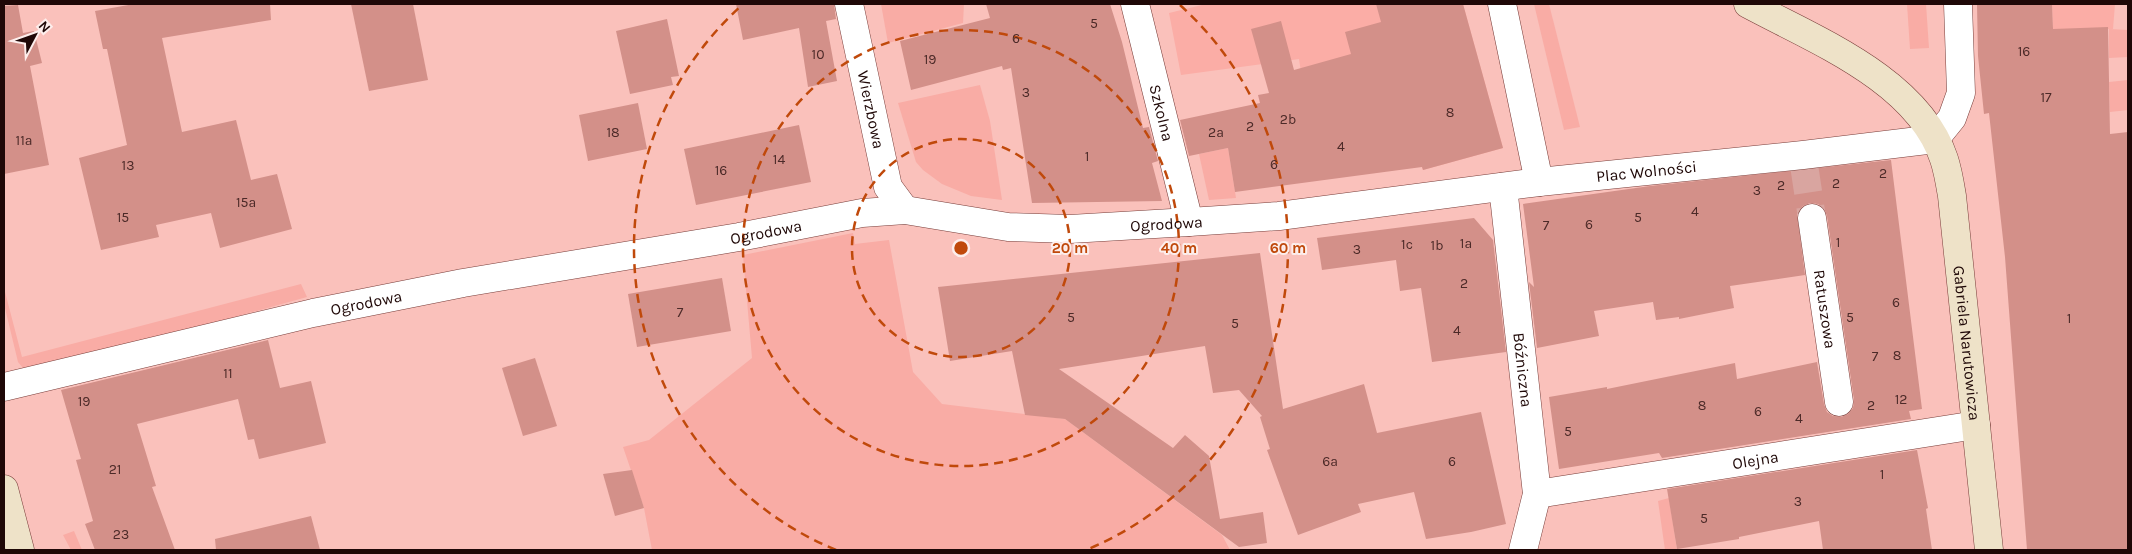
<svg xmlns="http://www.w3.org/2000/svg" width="2132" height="554" font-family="Karla,sans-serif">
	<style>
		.built { fill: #fbada6 }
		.green { fill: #f9aca5 }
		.building { fill: #d39089 }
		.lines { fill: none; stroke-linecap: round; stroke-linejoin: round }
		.street-tunnel { stroke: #d9a5a0; stroke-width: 28; stroke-dasharray: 28 14; stroke-linecap: butt }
		.street-casing { stroke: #783d39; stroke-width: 29 }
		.secondary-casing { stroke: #783d39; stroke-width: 29 }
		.street { stroke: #fff; stroke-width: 28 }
		.secondary { stroke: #eee2c8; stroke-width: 28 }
		.ring { fill: none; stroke: #c0490b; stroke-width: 2.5; stroke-dasharray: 9 6 }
		.labels { text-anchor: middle; stroke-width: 4; stroke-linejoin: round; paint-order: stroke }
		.number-label { font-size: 14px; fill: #4c2a28 }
		.street-label { font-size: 16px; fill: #1f0807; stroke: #fdeeec }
		.centre { fill: #c0490b; stroke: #fdeeec; stroke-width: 2.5 }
		.ring-label { font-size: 15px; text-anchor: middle; font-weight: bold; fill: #c0490b; stroke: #fdeeec; stroke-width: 4; stroke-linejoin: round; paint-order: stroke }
	</style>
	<rect width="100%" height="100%" fill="#fac1bb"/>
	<g class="built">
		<path d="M1206,4H1463L1503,148L1423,170L1421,165L1302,79L1299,59L1181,75L1169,13Z"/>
		<path d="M2052,4H2115L2113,29H2053Z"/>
	</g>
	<g class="green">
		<path d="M881,4H964L963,23L888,43Z"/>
		<path d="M1534,4H1549L1580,127L1564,130Z"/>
		<path d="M1907,4H1926L1929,48L1910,49Z"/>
		<path d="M2109,29L2128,30V57L2109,58Z"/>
		<path d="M2128,80V110L2110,112L2109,82Z"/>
		<path d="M980,85L990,121L1002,200L971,196L942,184L923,170L916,162L898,103Z"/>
		<path d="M1228,148L1236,198L1209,200L1199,154Z"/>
		<path d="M853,233L855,244L889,240L913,372L942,404L1065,419L1222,535L1230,550H652L644,508L623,447L649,440L752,358L743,255Z"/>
		<path d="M301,284L307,297L28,374L18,362L4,304V288L22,357Z"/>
		<path d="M1669,498L1677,550H1665L1658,501Z"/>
		<path d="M74,531L82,550H71L63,535Z"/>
	</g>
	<g class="building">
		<path d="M134,4H270L271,20L162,38L182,132L236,120L251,180L277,174L292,229L220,248L211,213L156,225L159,237L101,250L79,158L127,145L107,49H103L95,11Z"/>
		<path d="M351,4H413L428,80L369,91Z"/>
		<path d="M736,4H834L836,19L826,21L837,81L808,87L799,28L743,40Z"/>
		<path d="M986,4H1110L1122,42L1143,128L1149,127L1158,161L1152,163L1162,201L1032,203L1011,68L1003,70L1002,66L911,90L900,41L990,18Z"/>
		<path d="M1376,4H1463L1503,148L1423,170L1422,167L1235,192L1228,148L1189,156L1180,120L1260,103L1258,95L1269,93L1251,29L1281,21L1294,70L1351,54L1345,32L1381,22Z"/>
		<path d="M1977,4H2052L2053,29L2108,27L2110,134L2128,132V550H2027L2005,257L1989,113L1984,114L1978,56Z"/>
		<path d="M18,5L23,33L34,31L42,63L30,66L49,165L4,174V6Z"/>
		<path d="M667,19L679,76L671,77L673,85L630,94L616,31Z"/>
		<path d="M638,103L647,149L588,161L579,115Z"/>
		<path d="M799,125L811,182L696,205L684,149Z"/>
		<path d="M1891,160L1922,409L1909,411L1911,419L1662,458L1659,453L1559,469L1549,397L1607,387V389L1735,363L1737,379L1817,362L1824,404L1827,412L1833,416L1841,417L1848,414L1853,408L1854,400L1827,216L1824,209L1818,204L1810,203L1803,206L1797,213L1805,275L1730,286L1734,308L1679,319V317L1656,320L1653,302L1594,311L1599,336L1537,348L1529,282L1534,287L1523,204L1650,186Z"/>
		<path d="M1474,218L1493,240L1506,352L1432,362L1421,288L1400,291L1396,260L1322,270L1317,238Z"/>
		<path d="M1260,253L1283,409L1364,384L1377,433L1481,412L1506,524L1471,532L1426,539L1414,492L1358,504L1361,512L1298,535L1267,450L1270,449L1260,417L1262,416L1239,390L1213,393L1205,346L1059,369L1173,448L1185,435L1209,456L1220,519L1263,512L1267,543L1239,547L1065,419L1025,415L1012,351L950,361L938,287Z"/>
		<path d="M722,278L731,331L637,347L628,294Z"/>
		<path d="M268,340L280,388L311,381L326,443L259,459L254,439L248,440L238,399L137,424L156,486L152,487L175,550H95L85,524L93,521L76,460L81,459L61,390Z"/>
		<path d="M535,358L557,426L523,436L502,368Z"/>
		<path d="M1917,450L1928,508L1926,509L1932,550H1823L1819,521L1739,537V539L1677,549L1667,489Z"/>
		<path d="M632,470L644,508L615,516L603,474Z"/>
		<path d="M311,516L320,550H216L215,539Z"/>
	</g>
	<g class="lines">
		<path class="street-tunnel" d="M1804,165L1812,218"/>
		<defs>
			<g id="street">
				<path id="s1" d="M849,4L888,187L905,210"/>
				<path id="s2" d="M1135,4L1189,222"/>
				<path d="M1502,4L1539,182"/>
				<path id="s3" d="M1503,187L1537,494L1523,550"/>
				<path id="s4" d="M1812,218L1839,402"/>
				<path id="s5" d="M4,387L313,313L463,283L739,237L862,213L905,210L1008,227L1070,229L1189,222L1279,216L1539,182L1803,155L1935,139L1952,118L1961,93L1958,4"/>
				<path id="s6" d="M1537,494L1976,425"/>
			</g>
			<g id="secondary">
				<path id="s7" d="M1748,4C1815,40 1918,80 1944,159C1948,171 1950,184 1952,196L1989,550"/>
				<path d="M4,489L20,550"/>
			</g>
		</defs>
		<use href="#street" class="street-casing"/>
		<use href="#secondary" class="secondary-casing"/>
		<use href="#street" class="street"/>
		<use href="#secondary" class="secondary"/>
	</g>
	<g class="ring">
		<circle cx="961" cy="248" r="109"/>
		<circle cx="961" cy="248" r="218"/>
		<path d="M836 550A327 327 0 0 1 742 5M1180 5A327 327 0 0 1 1086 550"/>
	</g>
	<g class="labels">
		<g class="number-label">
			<text x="1094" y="28">5</text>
			<text x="1016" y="43">6</text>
			<text x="2024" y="56">16</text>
			<text x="818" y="59">10</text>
			<text x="930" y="64">19</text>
			<text x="1026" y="97">3</text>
			<text x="2046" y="102">17</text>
			<text x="1450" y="117">8</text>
			<text x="1288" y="124">2b</text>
			<text x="1250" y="131">2</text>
			<text x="613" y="137">18</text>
			<text x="1216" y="137">2a</text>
			<text x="24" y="145">11a</text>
			<text x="1341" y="151">4</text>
			<text x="1087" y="161">1</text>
			<text x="779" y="164">14</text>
			<text x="1274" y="169">6</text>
			<text x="128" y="170">13</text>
			<text x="721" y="175">16</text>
			<text x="1883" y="178">2</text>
			<text x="1836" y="188">2</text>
			<text x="1781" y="190">2</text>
			<text x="1757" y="195">3</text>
			<text x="246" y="207">15a</text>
			<text x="1695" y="216">4</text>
			<text x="123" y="222">15</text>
			<text x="1638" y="222">5</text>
			<text x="1589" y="229">6</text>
			<text x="1546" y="230">7</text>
			<text x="1838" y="247">1</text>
			<text x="1466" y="248">1a</text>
			<text x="1407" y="249">1c</text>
			<text x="1437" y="250">1b</text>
			<text x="1357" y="254">3</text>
			<text x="1464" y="288">2</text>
			<text x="1896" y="307">6</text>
			<text x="680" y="317">7</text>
			<text x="1071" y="322">5</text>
			<text x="1850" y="322">5</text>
			<text x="2069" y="323">1</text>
			<text x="1235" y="328">5</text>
			<text x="1457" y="335">4</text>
			<text x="1897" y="360">8</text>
			<text x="1875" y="361">7</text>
			<text x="228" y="378">11</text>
			<text x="1901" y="404">12</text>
			<text x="84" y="406">19</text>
			<text x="1702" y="410">8</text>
			<text x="1871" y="410">2</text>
			<text x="1758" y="416">6</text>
			<text x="1799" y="423">4</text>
			<text x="1568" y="436">5</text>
			<text x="1330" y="466">6a</text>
			<text x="1452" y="466">6</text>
			<text x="115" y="474">21</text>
			<text x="1882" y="479">1</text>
			<text x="1798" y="506">3</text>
			<text x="1704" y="523">5</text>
			<text x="121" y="539">23</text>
		</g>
		<g class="street-label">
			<text dy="6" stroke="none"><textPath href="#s1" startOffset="108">Wierzbowa</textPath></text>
			<text dy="6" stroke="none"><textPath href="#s2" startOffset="112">Szkolna</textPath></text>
			<text dy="6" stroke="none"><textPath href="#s5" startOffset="1665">Plac Wolności</textPath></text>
			<text dy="6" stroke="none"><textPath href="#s5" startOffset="1182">Ogrodowa</textPath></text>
			<text dy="6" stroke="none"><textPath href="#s5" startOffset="778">Ogrodowa</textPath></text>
			<text dy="6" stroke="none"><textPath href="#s5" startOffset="372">Ogrodowa</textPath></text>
			<text dy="6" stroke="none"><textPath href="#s4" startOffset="92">Ratuszowa</textPath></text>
			<text dy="6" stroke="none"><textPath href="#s7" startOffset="442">Gabriela Narutowicza</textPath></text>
			<text dy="6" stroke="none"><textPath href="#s3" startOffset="184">Bóźniczna</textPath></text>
			<text dy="6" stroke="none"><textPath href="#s6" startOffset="221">Olejna</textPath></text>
		</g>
	</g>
	<circle cx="961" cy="248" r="8" class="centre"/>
	<g class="ring-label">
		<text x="1070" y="253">20 m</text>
		<text x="1179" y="253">40 m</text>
		<text x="1288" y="253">60 m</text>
	</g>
	<rect width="2132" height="554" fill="none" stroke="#1f0807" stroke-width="10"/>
	<g transform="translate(35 35) rotate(49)" stroke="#fdeeec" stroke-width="4" paint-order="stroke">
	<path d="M0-4L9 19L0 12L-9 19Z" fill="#1f0807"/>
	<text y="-8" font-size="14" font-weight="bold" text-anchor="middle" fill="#1f0807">N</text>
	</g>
</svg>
